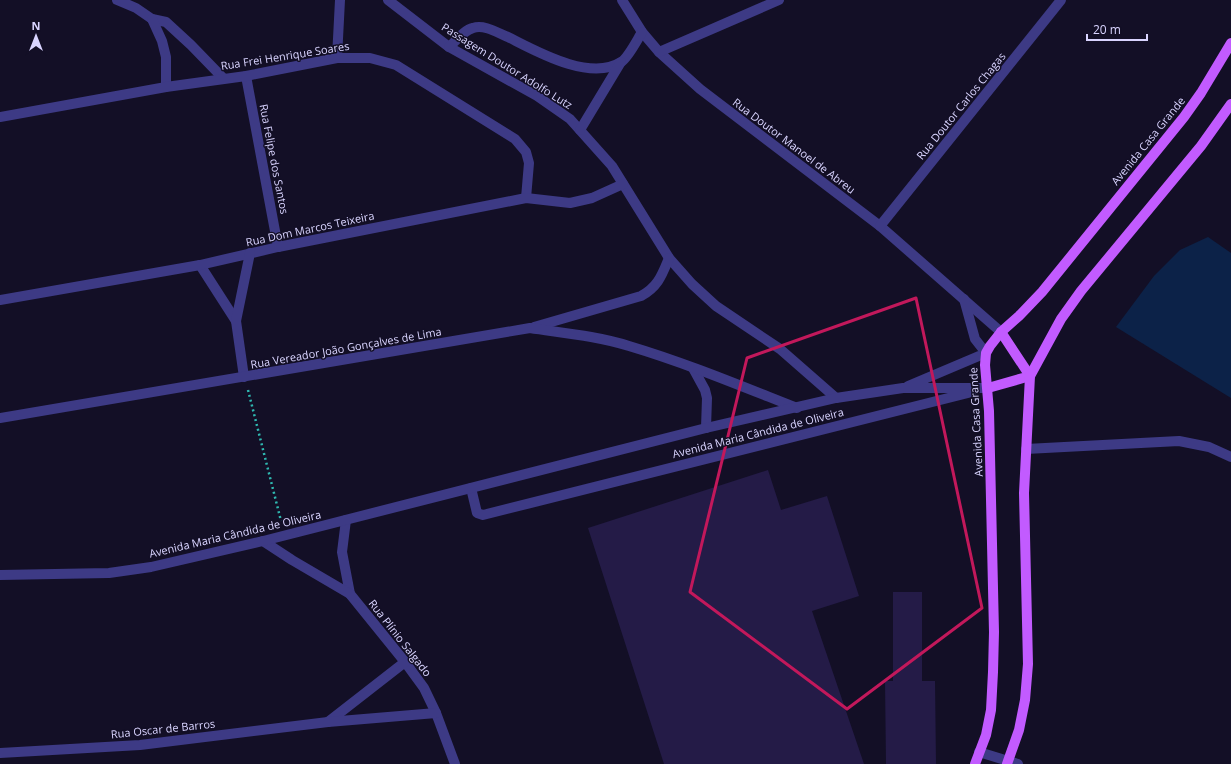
<svg xmlns="http://www.w3.org/2000/svg" width="1231" height="764" font-family="'Open Sans',sans-serif">
	<style>
		.water { fill: #0c2248 }
		.building { fill: #241b47 }
		.lines { fill: none; stroke-linecap: round; stroke-linejoin: round }
		.path { stroke: #2fb8b0; stroke-width: 2.5; stroke-dasharray: 2 3; stroke-linecap: butt }
		.minor { stroke: #3d3a85; stroke-width: 10 }
		.major { stroke: #c25bff; stroke-width: 10 }
		.marked { fill: none; stroke: #c2185b; stroke-width: 3; stroke-linejoin: round }
		.labels { text-anchor: middle; stroke-width: 3; stroke-linejoin: round; paint-order: stroke }
		.street-label { font-size: 11px; fill: #d9d4ff; stroke: #130f26 }
	</style>
	<rect width="100%" height="100%" fill="#130f26"/>
	<path class="water" d="M1208,237L1231,253V398L1116,327L1154,276L1180,250Z"/>
	<g class="building">
		<path d="M768,470L781,510L827,496L859,596L812,611L864,764H664L588,528Z"/>
		<path d="M893,592H922V681H935L936,764H886L885,681H893Z"/>
	</g>
	<g class="lines">
		<path class="path" d="M248,390L281,521"/>
		<g class="minor">
			<path d="M117,0L136,8L152,19L166,22L191,45L223,78"/>
			<path d="M388,0L449,47L537,96L570,119L612,166L669,258L692,284L716,306L780,349L836,398"/>
			<path d="M622,0L642,32L659,52L700,89L880,226L1001,332"/>
			<path d="M152,19L162,41L166,57V87"/>
			<path d="M449,47C456,41 464,30 473,28C484,24 498,33 508,37C536,51 590,82 621,62C628,58 637,40 642,32"/>
			<path d="M659,52L779,0"/>
			<path d="M337,58L340,0"/>
			<path d="M246,76L278,247"/>
			<path d="M0,117L166,87L246,76L337,58H370L396,65L515,139L526,152L529,163L526,198"/>
			<path d="M580,130L621,62"/>
			<path d="M880,226L1061,0"/>
			<path d="M200,265L236,321"/>
			<path d="M0,300L200,265L278,247L526,198L570,203L592,198L623,184"/>
			<path d="M534,327L641,296C658,287 662,275 669,258"/>
			<path d="M693,368L705,390L707,398L706,428"/>
			<path d="M244,377L236,321L250,253"/>
			<path d="M908,386L986,353L975,339L964,299"/>
			<path d="M0,418L530,328C563,333 597,336 629,346C686,363 741,386 797,408"/>
			<path d="M1026,449L1179,441L1209,447L1231,457"/>
			<path d="M471,488L477,513L483,515L972,392"/>
			<path d="M346,520L342,552L350,594"/>
			<path d="M263,541L292,560L350,594L405,662L424,688L436,713L455,764"/>
			<path d="M0,575L109,573L151,567L263,541L706,428L836,398L903,388H988"/>
			<path d="M328,722L405,662"/>
			<path d="M979,752L1018,764"/>
			<path d="M0,753L140,745L328,722L436,713"/>
		</g>
		<g class="major">
			<path d="M988,388L1030,376L1001,332"/>
			<path d="M975,764L986,735L991,710L993,672L994,632L989,411L985,365L986,353L990,346L1001,332L1019,316L1042,292L1184,117L1201,93L1231,43"/>
			<path d="M1007,764L1019,730L1025,700L1028,664L1024,493L1030,376L1061,319L1081,291L1201,146L1231,104"/>
		</g>
	</g>
	<path class="marked" d="M916,298L982,608L847,709L690,592L747,358Z"/>
	<g class="labels">
		<g class="street-label">
			<text transform="translate(285 56) rotate(-9)" y="4">Rua Frei Henrique Soares</text>
			<text transform="translate(507 66) rotate(32)" y="4">Passagem Doutor Adolfo Lutz</text>
			<text transform="translate(961 106) rotate(-51)" y="4">Rua Doutor Carlos Chagas</text>
			<text transform="translate(1148 141) rotate(-51)" y="4">Avenida Casa Grande</text>
			<text transform="translate(794 146) rotate(37)" y="4">Rua Doutor Manoel de Abreu</text>
			<text transform="translate(274 159) rotate(79)" y="4">Rua Felipe dos Santos</text>
			<text transform="translate(310 229) rotate(-12)" y="4">Rua Dom Marcos Teixeira</text>
			<text transform="translate(346 348) rotate(-10)" y="4">Rua Vereador João Gonçalves de Lima</text>
			<text transform="translate(976 422) rotate(-93)" y="4">Avenida Casa Grande</text>
			<text transform="translate(758 433) rotate(-14)" y="4">Avenida Maria Cândida de Oliveira</text>
			<text transform="translate(235 534) rotate(-13)" y="4">Avenida Maria Cândida de Oliveira</text>
			<text transform="translate(400 638) rotate(52)" y="4">Rua Plínio Salgado</text>
			<text transform="translate(163 729) rotate(-6)" y="4">Rua Oscar de Barros</text>
		</g>
	</g>
	<g transform="translate(36 36)" stroke="#130f26" stroke-width="3" paint-order="stroke">
	<path d="M0-3L7 15L0 10L-7 15Z" fill="#d9d4ff"/>
	<text y="-6" font-size="11" font-weight="bold" text-anchor="middle" fill="#d9d4ff">N</text>
	</g>
	<path d="M1087 34v6h60v-6" fill="none" stroke="#d9d4ff" stroke-width="2"/>
	<text x="1093" y="34" font-size="12" fill="#d9d4ff" stroke="#130f26" stroke-width="3" paint-order="stroke">20 m</text>
</svg>
